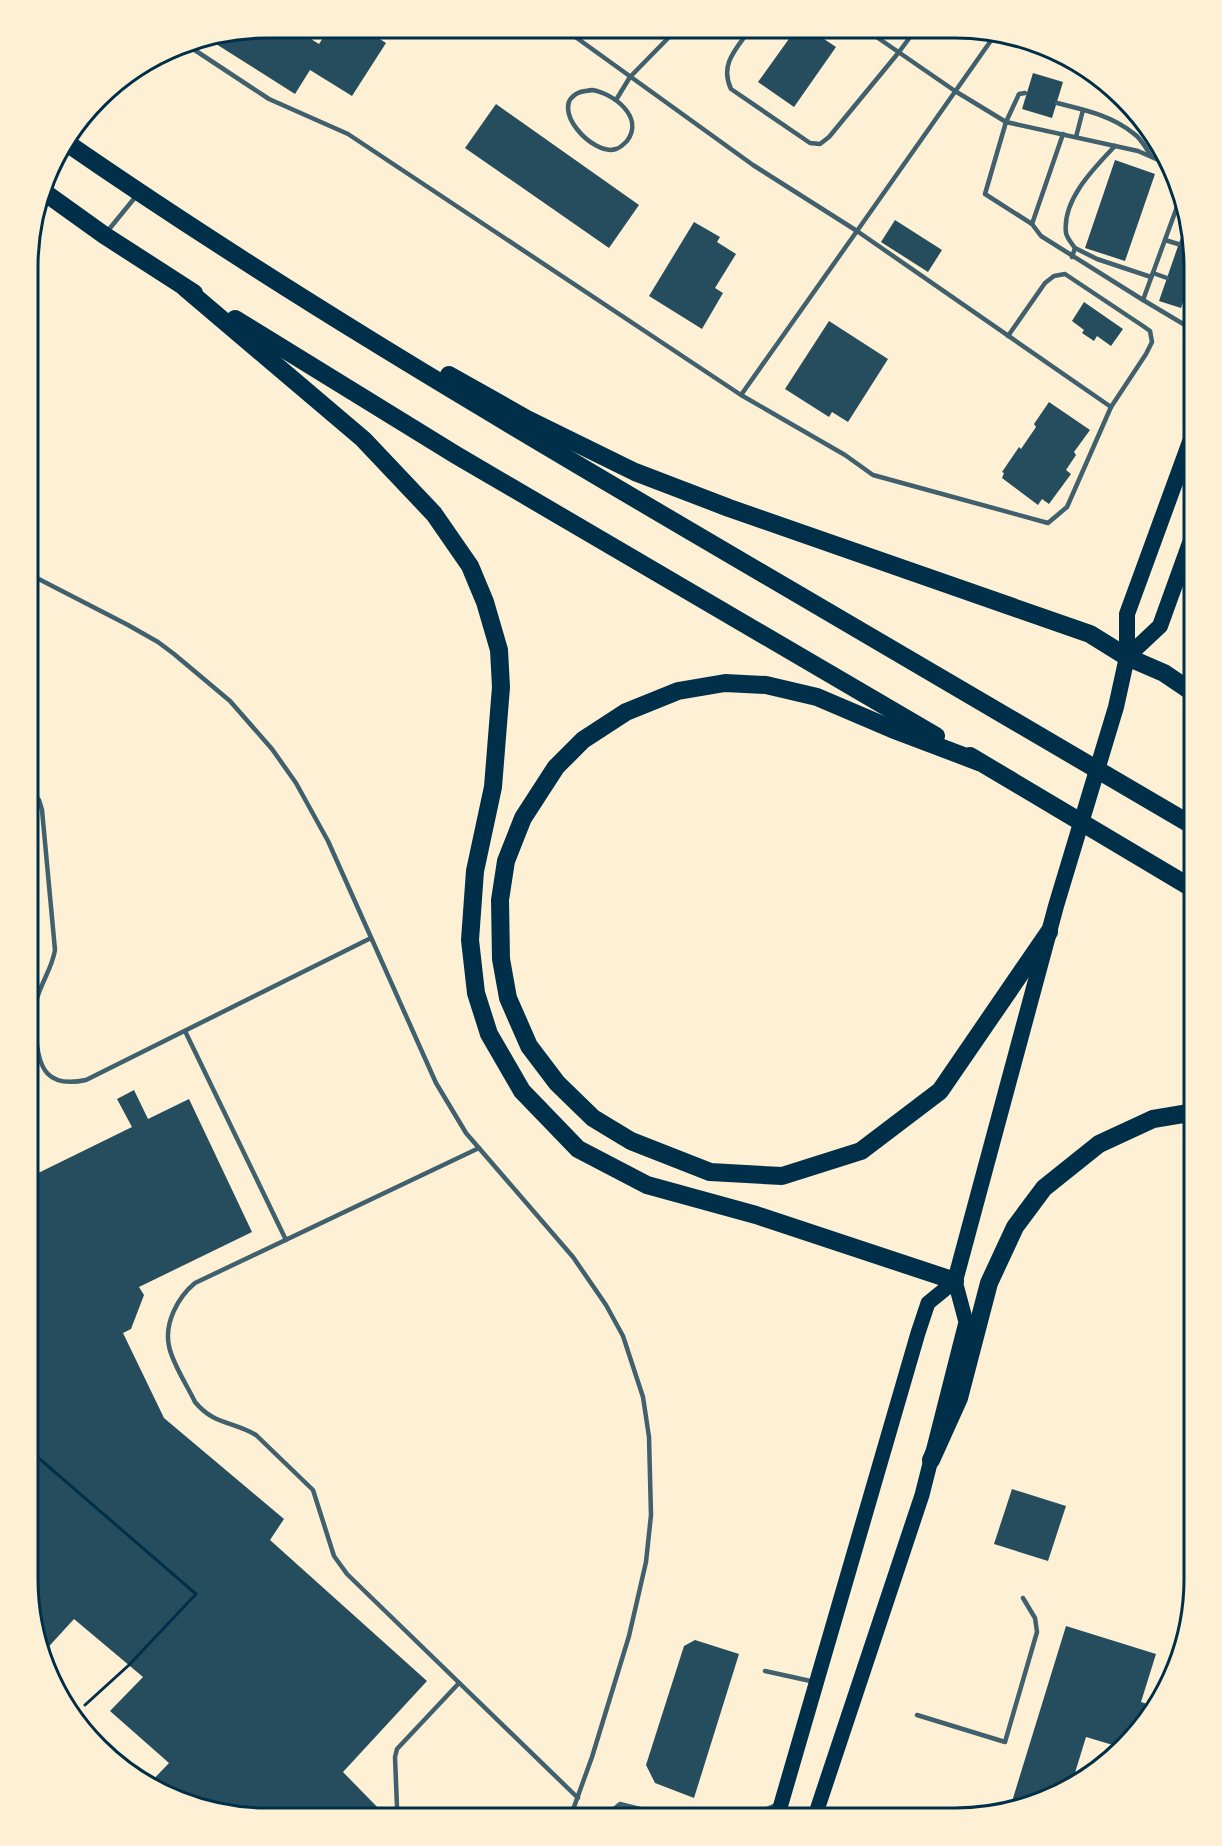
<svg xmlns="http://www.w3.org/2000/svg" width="1222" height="1846" font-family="'Work Sans',sans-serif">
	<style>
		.building { fill: #264d5e }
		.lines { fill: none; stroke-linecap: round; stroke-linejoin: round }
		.path { stroke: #003049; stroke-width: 3 }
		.service { stroke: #3f606c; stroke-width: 4.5 }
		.primary { stroke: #003049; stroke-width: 15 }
		.trunk { stroke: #003049; stroke-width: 16 }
		.motorway { stroke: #003049; stroke-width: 18 }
		.rim { fill: none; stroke: #003049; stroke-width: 3 }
	</style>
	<rect width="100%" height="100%" fill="#fdf0d5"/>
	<g class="building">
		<path d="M267,27H292L319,44L330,27H361L386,43L352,96L310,70L295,94L205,37Z"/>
		<path d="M796,29H809L836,47L794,107L758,82Z"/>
		<path d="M1033,73L1063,82L1052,118L1022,109Z"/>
		<path d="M496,104L639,205L609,248L465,148Z"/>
		<path d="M1115,160L1155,174L1125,261L1085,248Z"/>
		<path d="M895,220L942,250L928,272L881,242Z"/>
		<path d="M694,222L720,237L717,242L736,254L715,288L723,293L702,329L649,296Z"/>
		<path d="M1186,223L1195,267L1181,308L1159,301Z"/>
		<path d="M1084,302L1123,329L1111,346L1097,336L1094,341L1082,333L1084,330L1072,321Z"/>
		<path d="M829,321L888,359L848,422L832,412L829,417L785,389Z"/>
		<path d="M1049,402L1090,430L1074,452L1076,455L1066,470L1071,474L1049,504L1042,499L1038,505L1002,478L1004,473L1002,472L1019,447L1021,449L1036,427L1034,424Z"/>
		<path d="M28,920H30L34,959H28Z"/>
		<path d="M134,1090L148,1119L189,1099L252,1232L139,1287L144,1295L131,1329L123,1333L164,1418L284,1519L270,1540L427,1681L343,1772L384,1814L380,1817H236L175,1801L148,1785L169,1763L110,1711L143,1677L74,1619L42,1654L27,1579L28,1178L132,1127L117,1099Z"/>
		<path d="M1012,1489L1066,1506L1048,1561L994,1544Z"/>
		<path d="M1066,1626L1156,1654L1141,1702L1157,1707L1154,1713L1123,1748L1086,1737L1071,1786L1047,1801L1010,1808Z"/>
		<path d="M695,1640L739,1654L694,1798L655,1783L646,1765L684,1646Z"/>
	</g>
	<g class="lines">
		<path class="path" d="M27,1448L196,1594L129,1665L85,1705"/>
		<g class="service">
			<path d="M563,28L753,165L857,231L997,32"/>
			<path d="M751,28C737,48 719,64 731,89L810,143L820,144L829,137L899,52L916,29"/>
			<path d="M865,29L955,91L1006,122L1138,151L1172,166"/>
			<path d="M184,43L269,99L348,134L741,395L845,455L873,475L1048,523L1067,507L1111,407L857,231L741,395"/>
			<path d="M592,90C613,93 645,117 627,141C624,144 620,148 616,149C593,157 548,107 578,93C582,91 588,91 592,90Z"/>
			<path d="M1025,93L1019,94L1006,122L985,194L1032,224L1063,134"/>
			<path d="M616,100L630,77L678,28"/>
			<path d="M1057,103C1084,110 1111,115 1133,133C1141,138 1146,148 1151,156"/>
			<path d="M1076,137L1083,110"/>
			<path d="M1181,196L1143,300L1195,331"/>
			<path d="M1032,224L1041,236L1143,300"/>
			<path d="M106,233L137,195"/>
			<path d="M1165,240L1178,244"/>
			<path d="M1075,248L1097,259L1151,277"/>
			<path d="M1072,257L1075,248C1072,244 1067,238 1066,233C1062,200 1094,168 1115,146"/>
			<path d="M1153,273L1167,278"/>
			<path d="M1189,285L1195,287"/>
			<path d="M1187,326L1195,306"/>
			<path d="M1008,336L1045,283L1054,276L1065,274L1143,326L1150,331L1152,342L1146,354L1111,407"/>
			<path d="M29,574L128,625L158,642L174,654L230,701L272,749L296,783L328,841L436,1083L466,1133L573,1257L606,1305L623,1336L643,1397L649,1437L651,1515L646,1562L629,1636L592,1757L570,1818"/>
			<path d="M28,787L39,800L42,810L55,950C52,969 40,984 36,1002C34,1013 36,1024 36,1034C38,1070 48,1088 86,1080L371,938"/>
			<path d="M185,1031L286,1240"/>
			<path d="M479,1148L195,1283C178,1297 164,1323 169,1346C172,1363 187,1385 195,1402C214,1425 232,1421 256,1435L313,1490L334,1556L347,1574L578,1798"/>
			<path d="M765,1671L815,1682"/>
			<path d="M917,1715L1005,1742L1037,1632L1035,1618L1023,1598"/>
			<path d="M396,1817L397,1807L395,1757L397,1749L459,1683"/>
			<path d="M604,1818L620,1804L676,1818"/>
			<path d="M718,1818L723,1813L749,1817L776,1805"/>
		</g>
		<path class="primary" d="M777,1818L918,1333L928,1303L955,1281L966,1322L922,1495L814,1819"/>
		<g class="trunk">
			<path d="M1127,657L1160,626L1195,529"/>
			<path d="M955,1281L1056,906L1116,707L1127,657V614L1195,428"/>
		</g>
		<g class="motorway">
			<path d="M64,141C265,280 474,404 685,528C855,627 1025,727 1195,827"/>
			<path d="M44,192L104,235L194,293"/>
			<path d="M185,288L363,439L434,514L470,566L485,602L499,650L501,687L493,787L475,871L470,940L476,993L489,1034L522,1091L578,1149L647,1185L756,1215L955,1281"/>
			<path d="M235,319L456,455L936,736"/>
			<path d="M449,375L527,419L635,472L729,508L1090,634L1127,657L1164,673L1195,694"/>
			<path d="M970,756L1195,890"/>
			<path d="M979,762L892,729L817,697L766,685L725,683L678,691L626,712L583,740L556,767L523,818L506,861L500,900L501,959L508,998L529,1046L557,1083L593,1118L631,1141L710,1172L782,1176L861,1151L940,1091L1049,932"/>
			<path d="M931,1460L959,1398L989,1283L1015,1227L1044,1188L1099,1144L1153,1119L1195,1112"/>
		</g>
	</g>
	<path d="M0 0H1222V1846H0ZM267 38H955A229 229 0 0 1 1184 267V1579A229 229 0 0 1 955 1808H267A229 229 0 0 1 38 1579V267A229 229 0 0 1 267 38Z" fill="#fdf0d5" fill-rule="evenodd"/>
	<path class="rim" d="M267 38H955A229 229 0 0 1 1184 267V1579A229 229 0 0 1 955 1808H267A229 229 0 0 1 38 1579V267A229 229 0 0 1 267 38Z"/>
</svg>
